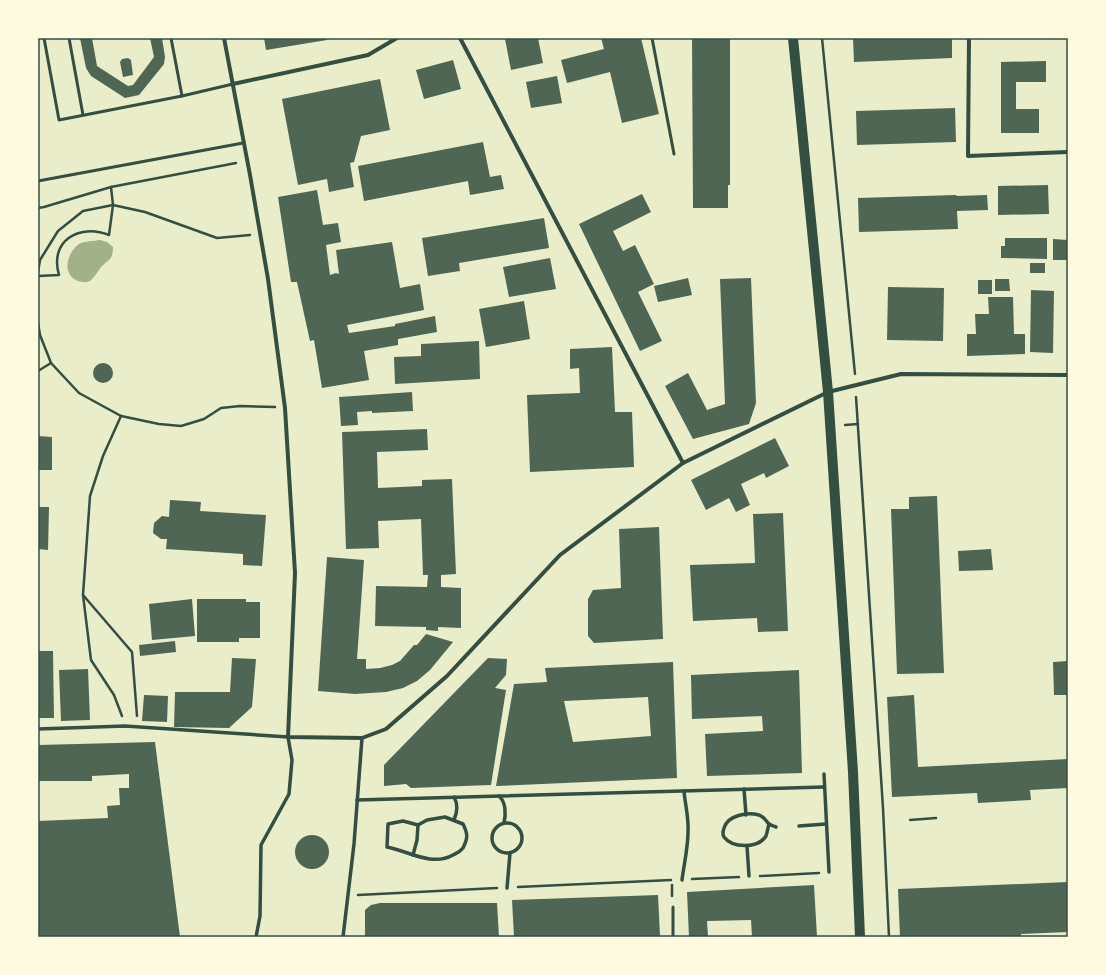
<svg xmlns="http://www.w3.org/2000/svg" width="1106" height="975" font-family="'Fira Sans Condensed',sans-serif">
	<style>
		.water { fill: #a3b18a }
		.building { fill: #4f6655; fill-rule: evenodd }
		.lines { fill: none; stroke-linecap: round; stroke-linejoin: round }
		.path { stroke: #344e41; stroke-width: 2.5 }
		.service { stroke: #344e41; stroke-width: 3 }
		.pedestrian { stroke: #344e41; stroke-width: 3.5 }
		.minor { stroke: #344e41; stroke-width: 4 }
		.primary { stroke: #344e41; stroke-width: 10 }
		.neatline { fill: none; stroke: #344e41; stroke-width: 1.5 }
	</style>
	<rect width="100%" height="100%" fill="#e9edc9"/>
	<path class="water" d="M100,240L107,242L113,247C113,260 109,259 101,267C98,271 94,278 90,281C85,283 82,282 78,281C61,275 67,252 79,244C84,241 94,241 100,240Z"/>
	<g class="building">
		<path d="M80,38H92L97,66L128,86L133,85L154,57L150,38H162L165,57L164,64L139,95L125,98L91,76L86,68Z"/>
		<path d="M264,38H327V40L266,50Z"/>
		<path d="M511,38H538L543,63L511,70L505,39Z"/>
		<path d="M601,38H641L659,114L622,123L610,72L567,83L561,60L604,49Z"/>
		<path d="M692,38H730V185H728V208H693Z"/>
		<path d="M853,38H952V58L854,62Z"/>
		<path d="M128,58L131,60L133,75L123,77L120,62L122,59Z"/>
		<path d="M453,60L461,89L424,99L416,70Z"/>
		<path d="M1046,61V82H1016V109H1039V133H1001V62Z"/>
		<path d="M557,76L562,103L531,108L526,82Z"/>
		<path d="M380,79L390,130L361,136L354,162L350,163L354,187L329,192L327,179L298,185L282,99Z"/>
		<path d="M955,108L956,142L857,145L856,111Z"/>
		<path d="M483,142L490,177L501,175L504,189L470,195L468,181L364,201L358,166Z"/>
		<path d="M1048,185L1049,214L998,215V186Z"/>
		<path d="M317,190L323,225L338,223L341,242L326,245L330,275L336,273L339,274L336,250L392,242L400,288L420,284L424,310L347,325L349,333L395,326V324L435,316L437,332L398,339V345L364,351L369,380L322,388L314,340L310,341L297,282H291L278,197Z"/>
		<path d="M642,194L651,212L613,231L623,251L635,245L654,284L638,292L662,341L640,351L579,224Z"/>
		<path d="M956,195L957,196L987,195L988,210L957,211L958,229L859,232L858,198Z"/>
		<path d="M544,218L549,248L459,263L460,271L428,276L422,238Z"/>
		<path d="M1005,238H1047V259L1001,258V246H1005Z"/>
		<path d="M1053,239L1068,240V260H1053Z"/>
		<path d="M550,258L556,289L509,297L503,267Z"/>
		<rect x="1030" y="263" width="15" height="10"/>
		<path d="M688,278L692,295L658,302L654,286Z"/>
		<path d="M751,278L756,403L749,424L693,439L665,386L688,373L707,410L725,404L720,279Z"/>
		<path d="M995,279H1009L1010,291H995Z"/>
		<rect x="978" y="280" width="14" height="14"/>
		<path d="M888,287L944,288L943,341L887,340Z"/>
		<path d="M1031,290L1054,291L1053,353L1030,352Z"/>
		<path d="M988,297H1013L1014,334H1025V354L967,356V334H976L975,314H989Z"/>
		<path d="M524,301L530,339L486,347L479,309Z"/>
		<path d="M479,341L480,379L395,384L394,357L421,356V344Z"/>
		<path d="M612,347L615,412H632L634,467L530,472L527,395L580,393L579,368L570,369V349Z"/>
		<circle cx="103" cy="373" r="10"/>
		<path d="M412,392L413,411L372,413V411L357,412L358,425L341,426L339,397Z"/>
		<path d="M427,429L428,450L377,452L378,488L422,486V480L452,479L456,574L441,575V587L461,588V628L438,627V631L426,630V627L375,626L376,586L427,587L428,575H423L421,519L378,521L379,548L346,549L342,432Z"/>
		<path d="M38,436L52,437V470H38Z"/>
		<path d="M775,438L789,466L766,478L764,473L741,484L750,505L736,512L729,498L706,510L691,480Z"/>
		<path d="M937,496L944,673L897,674L891,509H909V497Z"/>
		<path d="M170,500L201,502L200,511L266,515L262,566L243,565V554L166,549L167,539H161L153,533L154,523L162,516L169,517Z"/>
		<path d="M38,507H49L48,550L38,549Z"/>
		<path d="M783,513L788,631L758,632L757,618L693,621L690,565L755,563L753,514Z"/>
		<path d="M659,527L663,639L594,643L588,636V599L593,590L621,588L619,529Z"/>
		<path d="M991,549L993,570L959,571L958,551Z"/>
		<path d="M327,557L364,560L357,659H366V669L380,668L392,665L400,661L414,645H417L426,634L453,642L430,670L417,681L403,688L386,692L355,694L318,691Z"/>
		<path d="M192,599L195,636L152,640L149,604Z"/>
		<path d="M197,599H246V602H260V638H239V642H197Z"/>
		<path d="M175,641L176,652L140,656L139,645Z"/>
		<path d="M38,651H53L54,718H38Z"/>
		<path d="M232,658L256,659L252,707L229,728L174,727L175,692H230Z"/>
		<path d="M488,658L507,659L506,675L495,688L506,690L491,785L411,788L406,784L384,786V765Z"/>
		<path d="M1068,661V695H1054L1053,662Z"/>
		<path d="M673,662L677,778L496,786L514,684L547,682L545,668ZM648,697L651,736L573,742L564,701Z"/>
		<path d="M88,669L90,720L61,721L59,670Z"/>
		<path d="M799,670L802,773L707,776L705,734L763,731L762,716L692,719L691,675Z"/>
		<path d="M144,695L168,696L167,722L142,721Z"/>
		<path d="M914,695L918,767L1068,759V788L1030,790L1031,800L978,803L977,793L892,797L887,697Z"/>
		<path d="M155,742L180,937H38V821L108,818L107,806L120,805L119,788H129V774L92,776V781H38V745Z"/>
		<circle cx="312" cy="852" r="17"/>
		<path d="M1068,882V932L1021,934V937H988V936L900,937L898,889Z"/>
		<path d="M814,885L817,937H752L751,920L707,921L708,937H689L687,892Z"/>
		<path d="M658,895L660,936L514,937L512,900Z"/>
		<path d="M380,903H497L499,937H365V910L371,905Z"/>
	</g>
	<g class="lines">
		<g class="path">
			<path d="M822,38L855,374"/>
			<path d="M38,208L44,207L111,187L236,163"/>
			<path d="M38,272L40,260L58,231L83,211L113,205L145,212L217,238L250,235"/>
			<path d="M38,276L59,275C49,241 79,223 109,235L113,205L111,187"/>
			<path d="M38,323L40,335L51,363L79,393L121,416L159,424L181,426L204,419L221,408L240,406L275,407"/>
			<path d="M38,371L51,363"/>
			<path d="M856,397L883,808L889,937"/>
			<path d="M121,416L103,456L90,496L83,595L132,652L137,716"/>
			<path d="M845,425L858,424"/>
			<path d="M83,595L91,660L114,695L122,716"/>
			<path d="M910,820L936,818"/>
			<path d="M760,876L819,873"/>
			<path d="M692,879L739,877"/>
			<path d="M672,885V896"/>
			<path d="M518,887L671,880"/>
			<path d="M358,895L497,888"/>
		</g>
		<g class="service">
			<path d="M44,38L59,120L182,96L233,84"/>
			<path d="M69,38L83,115"/>
			<path d="M171,38L182,96"/>
			<path d="M652,38L674,154"/>
			<path d="M38,181L243,143"/>
			<path d="M673,907V937"/>
		</g>
		<g class="pedestrian">
			<path d="M38,729L125,726L288,737L292,760L289,794L261,845L260,916L256,937"/>
			<path d="M824,774L829,872"/>
			<path d="M744,789L746,815"/>
			<path d="M499,796C506,802 506,814 504,823"/>
			<path d="M454,797C458,804 457,813 454,820"/>
			<path d="M357,800L824,787"/>
			<path d="M445,817L463,824C468,834 468,838 463,848C460,852 457,853 453,855C432,867 408,851 387,847L388,824L403,821L418,825L427,820Z"/>
			<circle cx="507" cy="838" r="15"/>
			<path d="M769,824C768,828 767,833 766,836C758,849 732,848 724,837C722,834 723,831 724,828C728,815 747,812 759,815C764,817 765,819 768,823C770,825 773,826 776,827"/>
			<path d="M799,826L826,824"/>
			<path d="M747,846L749,876"/>
			<path d="M413,855L417,840L418,825"/>
			<path d="M682,880C684,864 688,848 688,832C689,818 685,804 684,791"/>
			<path d="M507,888L510,853"/>
			<path d="M343,937L354,844L362,738"/>
		</g>
		<g class="minor">
			<path d="M224,38L250,175L268,279L285,408L295,573L288,737L362,738L386,729L447,676L560,555L683,463L828,392L901,374L1068,375"/>
			<path d="M460,38L683,463"/>
			<path d="M969,38L968,156L1068,152"/>
			<path d="M233,84L368,55L397,38"/>
		</g>
		<path class="primary" d="M793,38L828,392L853,772L860,937"/>
	</g>
	<rect width="1106" height="975" fill="none" stroke="#fefae0" stroke-width="78"/>
	<rect x="39" y="39" width="1028" height="897" class="neatline"/>
</svg>
